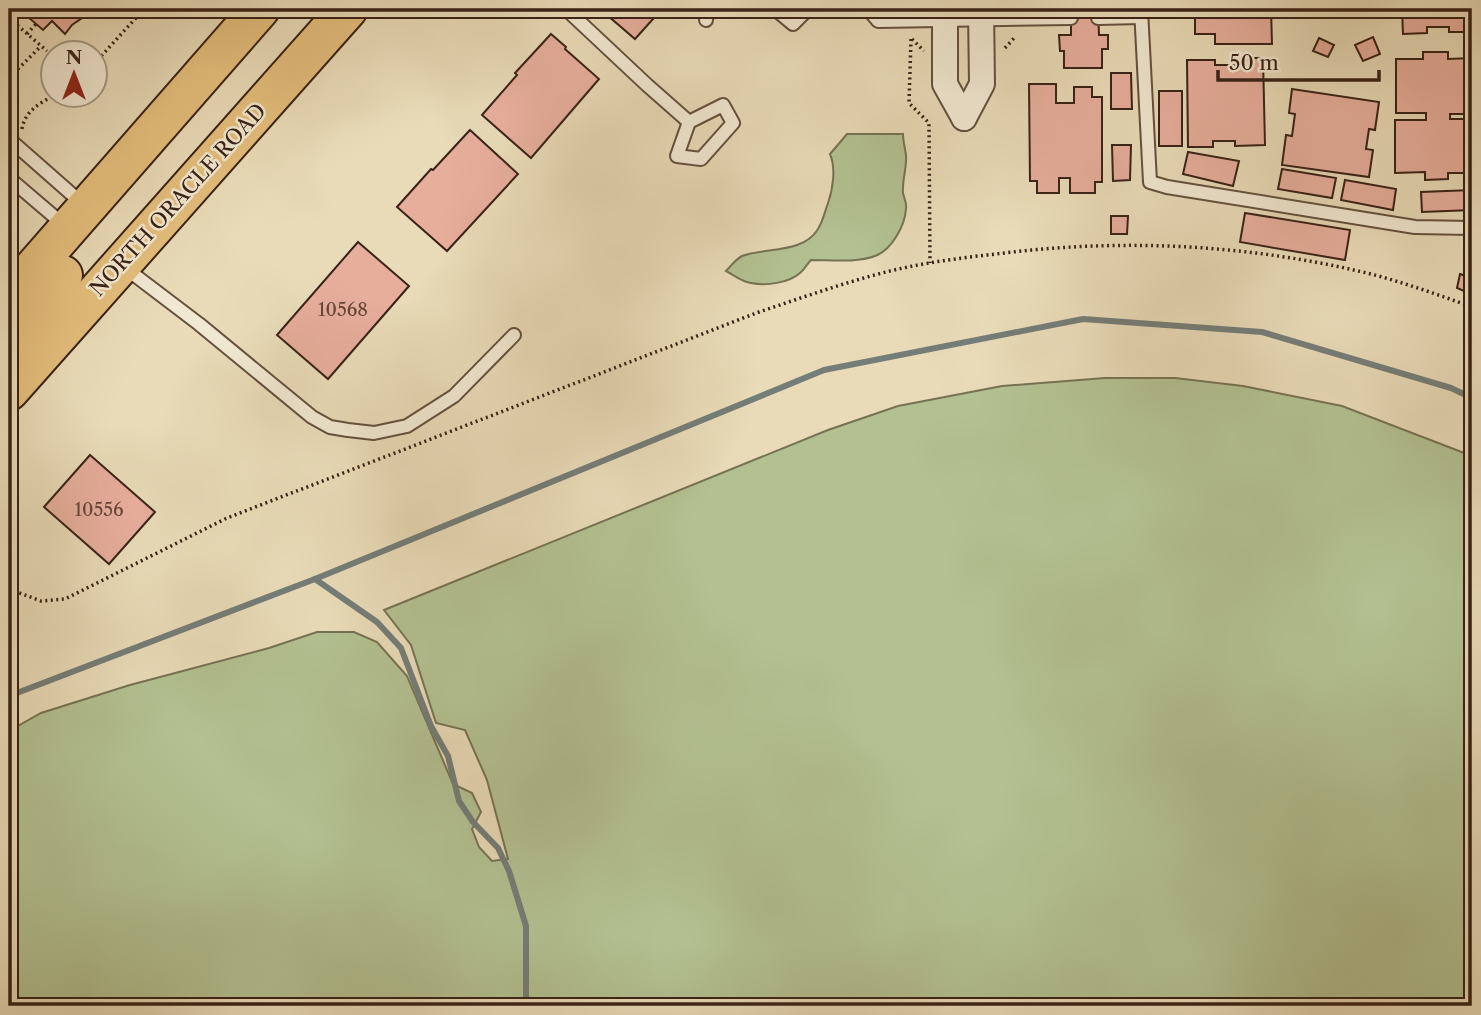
<svg xmlns="http://www.w3.org/2000/svg" width="1481" height="1015" font-family="'Libre Caslon Text',serif">
	<style>
		.green { fill: #b3c192; stroke: #767254; stroke-width: 2 }
		.lines { fill: none; stroke-linecap: round; stroke-linejoin: round }
		.stream { stroke: #747d78; stroke-width: 6 }
		.building { fill: #e7ae9c; stroke: #392216; stroke-width: 2 }
		.lane-casing { stroke: #65503e; stroke-width: 16 }
		.street-casing { stroke: #65503e; stroke-width: 28 }
		.highway-casing { stroke: #392216; stroke-width: 42 }
		.path { stroke: #392216; stroke-width: 3.5; stroke-dasharray: 2 3.5; stroke-linecap: butt }
		.lane { stroke: #f1e8d1; stroke-width: 12 }
		.street { stroke: #f1e8d1; stroke-width: 24 }
		.highway { stroke: #e4be7c; stroke-width: 38 }
		.labels { text-anchor: middle; stroke-width: 5; stroke-linejoin: round; paint-order: stroke }
		.number-label { font-size: 18px; fill: #644538 }
		.street-label { font-size: 21px; fill: #392216; stroke: #f1e8d1 }
	</style>
	<rect width="100%" height="100%" fill="#e9dbb8"/>
	<filter id="stains"><feTurbulence type="fractalNoise" baseFrequency=".00286" numOctaves="4"/><feColorMatrix values="0 0 0 0 .2 0 0 0 0 .09 0 0 0 0 .02 0 0 0 .5 -.17"/></filter>
	<radialGradient id="worn" r=".72"><stop offset=".6" stop-color="#630" stop-opacity="0"/><stop offset="1" stop-color="#630" stop-opacity=".3"/></radialGradient>
	<g class="green">
		<path d="M847,134H903C903,141 905,148 906,155C907,168 902,180 903,193C904,198 907,203 906,209C905,225 892,250 875,256C856,263 832,260 811,260C807,264 805,269 800,273C789,283 766,286 751,283C742,282 734,275 726,271C731,266 736,259 742,256C766,247 803,254 818,229C823,221 825,211 828,203C833,189 836,168 830,154Z"/>
		<path d="M1105,378H1175L1243,386L1342,406L1472,456V1006H9V731L41,713L130,685L269,648L317,632H354L377,642L407,676L453,784L472,793L481,812L472,829L479,847L492,861L508,859L487,780L465,730L436,723L411,645L384,610L828,430L898,406L1002,386Z"/>
	</g>
	<g class="lines">
		<g class="stream">
			<path d="M315,579L377,622L401,648L431,726L448,756L459,801L473,822L498,848L509,871L526,926V998L528,1006"/>
			<path d="M9,696L315,579L824,370L1083,319L1262,332L1451,388L1472,398"/>
		</g>
	</g>
	<g class="building">
		<path d="M35,9H87L82,18L72,25L65,34L52,21L43,30L28,17Z"/>
		<path d="M600,9H662L635,39Z"/>
		<path d="M1071,9H1098L1099,35H1108V49H1102V68H1064V51H1060L1059,35H1071Z"/>
		<path d="M1195,9H1271L1272,44H1215V34H1195Z"/>
		<path d="M1402,9H1472V32H1449V27H1427V33L1403,34Z"/>
		<path d="M551,34L566,47L565,49L599,79L531,158L482,115L517,75L515,73Z"/>
		<path d="M1373,37L1380,54L1363,61L1355,45Z"/>
		<path d="M1319,38L1334,45L1328,57L1313,51Z"/>
		<path d="M1423,52H1448V59L1472,58V114H1450V119H1472V173H1448V179L1425,180V172L1395,173V120H1426V113H1396V59H1423Z"/>
		<path d="M1235,58H1263L1265,145L1235,146V141H1213V147H1188L1187,60H1215V65H1235Z"/>
		<path d="M1111,73H1131L1132,109H1111Z"/>
		<path d="M1029,84H1056V103H1074V87H1092V97H1102V182H1095V193H1070V178H1059V193H1037V181H1030Z"/>
		<path d="M1292,89L1379,102L1375,130L1369,129L1366,149L1373,150L1369,177L1282,165L1286,135L1292,136L1295,114L1289,113Z"/>
		<rect x="1159" y="91" width="23" height="55"/>
		<path d="M470,130L518,174L447,251L397,207L431,169L433,170Z"/>
		<path d="M1112,145H1131L1130,180L1113,181Z"/>
		<path d="M1188,152L1239,161L1233,186L1183,174Z"/>
		<path d="M1282,169L1336,178L1332,198L1278,189Z"/>
		<path d="M1345,180L1396,189L1393,210L1341,200Z"/>
		<path d="M1472,190V210L1422,212L1421,192Z"/>
		<path d="M1245,213L1350,230L1345,260L1240,242Z"/>
		<path d="M1111,216H1128L1127,234H1111Z"/>
		<path d="M358,242L409,286L328,379L277,335Z"/>
		<path d="M1460,274L1472,278L1471,294L1457,288Z"/>
		<path d="M90,455L155,512L109,564L44,507Z"/>
	</g>
	<g class="lines">
		<defs>
			<g id="lane">
				<path d="M566,9L647,85L689,122"/>
				<path d="M775,9L793,24L808,9"/>
				<path d="M868,9L878,21L1071,18"/>
				<path d="M1141,9L1150,182L1167,187L1415,227L1472,228"/>
				<path d="M1098,18L1141,17"/>
				<path d="M706,20L707,9"/>
				<path d="M723,105L733,123L701,159L677,156L689,122Z"/>
				<path d="M9,139L84,205"/>
				<path d="M9,178L64,225"/>
				<path d="M124,267L199,324L312,417L330,427L348,430L374,433L407,426L454,396L514,335"/>
			</g>
			<g id="street">
				<path d="M945,9V84L964,118"/>
				<path d="M964,118L982,84L981,9"/>
			</g>
			<g id="highway">
				<path d="M9,296L260,9"/>
				<path d="M9,337L63,275"/>
				<path d="M9,391L348,9"/>
			</g>
		</defs>
		<use href="#lane" class="lane-casing"/>
		<use href="#street" class="street-casing"/>
		<use href="#highway" class="highway-casing"/>
		<g class="path">
			<path d="M9,18L47,51"/>
			<path d="M27,34L36,24"/>
			<path d="M911,39L909,103L929,123L930,263"/>
			<path d="M912,39L924,51"/>
			<path d="M1005,48L1016,36"/>
			<path d="M94,64L144,9"/>
			<path d="M14,73L41,46"/>
			<path d="M22,129C25,110 41,103 56,94"/>
			<path d="M9,589L41,601L65,599L227,518L759,312C801,298 843,283 886,272C922,263 959,258 996,254C1121,238 1248,244 1371,274C1405,283 1439,295 1472,307"/>
		</g>
		<use href="#lane" class="lane"/>
		<use href="#street" class="street"/>
		<use href="#highway" class="highway"/>
	</g>
	<g class="labels">
		<g class="number-label">
			<text x="343" y="316">10568</text>
			<text x="99" y="516">10556</text>
		</g>
		<g class="street-label">
			<text transform="translate(178 200) rotate(-48)" y="7">NORTH ORACLE ROAD</text>
		</g>
	</g>
	<rect width="1481" height="1015" fill="none" stroke="#e9dbb8" stroke-width="35"/>
	<rect x="10" y="10" width="1460" height="994" fill="none" stroke="#392216" stroke-width="3.5"/>
	<rect x="18" y="18" width="1446" height="980" fill="none" stroke="#392216" stroke-width="2"/>
	<g transform="translate(74 74)"><circle r="33" fill="#f1e8d1" stroke="#a79986" stroke-width="2"/>
	<path d="M0-5L12 26L0 18L-12 26Z" fill="#8f2418"/>
	<text y="-10" font-size="19" font-weight="bold" text-anchor="middle" fill="#392216">N</text>
	</g>
	<path d="M1218 70v10h161v-10" fill="none" stroke="#392216" stroke-width="3.5"/>
	<text x="1229" y="70" font-size="21" fill="#392216" stroke="#f1e8d1" stroke-width="5" paint-order="stroke">50 m</text>
	<rect width="100%" height="100%" filter="url(#stains)"/>
	<rect width="100%" height="100%" fill="url(#worn)"/>
</svg>
